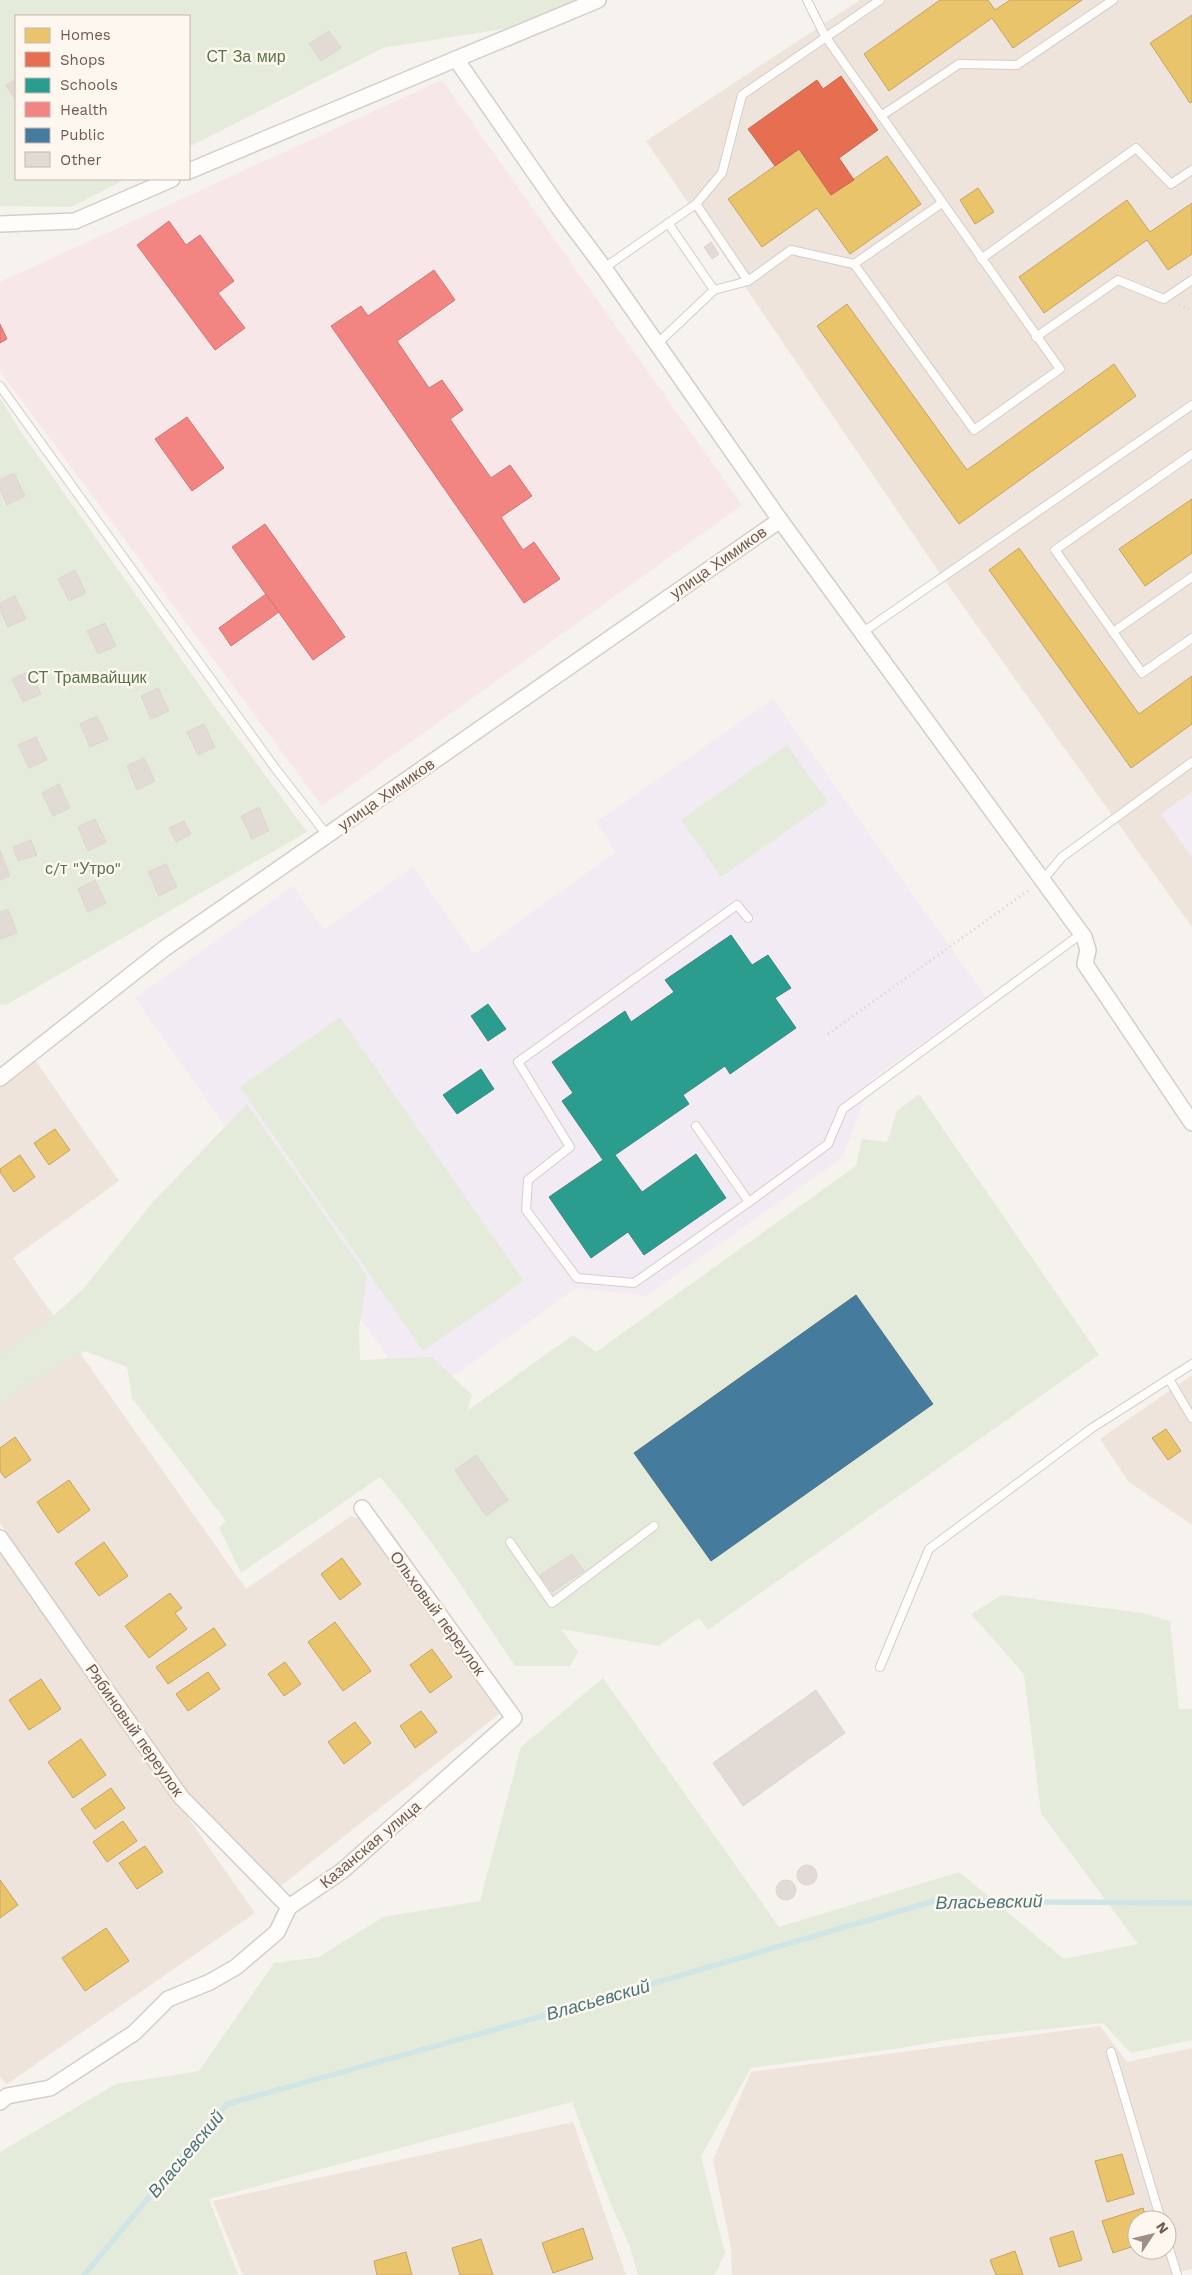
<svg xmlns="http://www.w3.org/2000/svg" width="1192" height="2275" font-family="'Work Sans',sans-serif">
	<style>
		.residential { fill: #eee4dc; fill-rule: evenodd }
		.education { fill: #f2ebf3 }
		.medical { fill: #f7e7e8 }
		.green { fill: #e5ebda }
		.homes { fill: #e9c46a; stroke: #c5a462 }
		.shops { fill: #e76f51; stroke: #c46951 }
		.schools { fill: #2a9d8f; stroke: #40897c }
		.health { fill: #f28482; stroke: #cc7773 }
		.public { fill: #457b9d; stroke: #527186 }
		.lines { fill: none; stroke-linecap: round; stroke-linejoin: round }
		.stream { stroke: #d0e5e6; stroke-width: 5.5 }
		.building { fill: #e2dbd5; stroke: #ded5d1 }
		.lane-casing { stroke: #d4cec9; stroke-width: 10 }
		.street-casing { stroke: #d4cec9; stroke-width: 18 }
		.path { stroke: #d7d0cd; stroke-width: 3; stroke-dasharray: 1 4; stroke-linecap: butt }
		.lane { stroke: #fefdfc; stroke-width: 8 }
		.street { stroke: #fefdfc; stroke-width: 15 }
		.labels { text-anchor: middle; stroke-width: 5; stroke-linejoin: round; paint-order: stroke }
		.park-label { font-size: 16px; fill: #5a7649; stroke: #fdf7f0 }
		.street-label { font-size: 16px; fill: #725a50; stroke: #fdf7f0 }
		.water-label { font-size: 18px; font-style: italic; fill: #48777b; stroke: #fdf7f0 }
	</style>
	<rect width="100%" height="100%" fill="#f6f2ee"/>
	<g class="residential">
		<path d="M860,0H1192V927L943,578L646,141Z"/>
		<path d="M35,1060L119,1181L13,1258L246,1589L351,1516L388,1527L512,1704L277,1889L193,1803L0,1523V1086Z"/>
		<path d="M1192,1375V1525L1129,1482L1100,1439Z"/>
		<path d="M0,1550L255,1913L7,2084L0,2077Z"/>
		<path d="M1100,2026L1127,2062L1192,2048V2269L1170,2275H732L731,2248L713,2160L751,2072ZM1137,2220H1167V2250H1137Z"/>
		<path d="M573,2122L626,2275H243L213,2201Z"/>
	</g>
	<g class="education">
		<path d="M773,699L986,997L872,1079L843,1157L646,1296L576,1288L419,1401L135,998L293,886L324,930L413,867L474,954L616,852L596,822Z"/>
		<path d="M1192,792V857L1161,814Z"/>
	</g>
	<path class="medical" d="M442,80L742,505L322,806L0,371V282Z"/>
	<g class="green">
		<path d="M0,0H597L552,21L383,48L189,147V16H16V179H126L71,207L0,206Z"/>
		<path d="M0,398L21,432L217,710L307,832L6,1005L0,1004Z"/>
		<path d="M787,745L828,802L721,877L681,820Z"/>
		<path d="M340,1017L524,1281L423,1351L240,1087Z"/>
		<path d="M919,1094L1099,1355L708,1630L699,1618L658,1646L561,1629L578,1652L570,1666H515C472,1602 431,1536 380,1477L241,1573L219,1528L226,1521L132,1398L127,1367L85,1351L29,1383L0,1405V1355L51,1318L84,1288L152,1203L247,1104L367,1276L359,1329L360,1360L432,1357L472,1395L467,1411L573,1335L596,1352L856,1166L862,1139L887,1142L897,1111Z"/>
		<path d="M1002,1595L1143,1613L1170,1621L1179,1709H1192V2040L1131,2053L1103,2023L953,2039L894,2049L751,2068L701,2156L725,2253L715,2275H638L630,2247L610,2202L572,2102L209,2199L238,2275H0V2152L116,2084L199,2071L274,1963L319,1957L383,1917L480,1901L521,1747L603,1678L779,1927L959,1872L1064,1959L1138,1944L1041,1813L1024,1674L971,1614Z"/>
	</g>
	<g class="homes">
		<path d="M940,0H988L995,10L1010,0H1082L1013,48L992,18L889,91L864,54Z"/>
		<path d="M1192,15V102L1190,103L1150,43Z"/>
		<path d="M799,149L831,195L887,156L921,204L850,254L817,208L762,247L728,199Z"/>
		<path d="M978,188L994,212L975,224L960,200Z"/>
		<path d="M1127,200L1150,232L1192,203V254L1168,270L1147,240L1044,313L1019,277Z"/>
		<path d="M847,304L967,470L1114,364L1136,396L959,524L817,326Z"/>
		<path d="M1192,499V553L1145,586L1119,549Z"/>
		<path d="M1019,548L1139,714L1192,676V724L1131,768L989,570Z"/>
		<path d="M55,1129L70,1150L49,1165L34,1143Z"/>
		<path d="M20,1155L35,1177L14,1192L0,1172V1169Z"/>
		<path d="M1166,1429L1181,1451L1168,1460L1152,1438Z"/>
		<path d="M15,1437L31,1460L5,1478L0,1471V1448Z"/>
		<path d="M69,1480L90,1510L58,1533L37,1502Z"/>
		<path d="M104,1542L128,1576L99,1596L75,1563Z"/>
		<path d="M342,1558L361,1584L340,1600L321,1574Z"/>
		<path d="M170,1593L182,1608L175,1613L187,1629L149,1658L125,1626Z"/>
		<path d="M335,1622L371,1671L343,1691L308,1642Z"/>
		<path d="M214,1628L226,1645L168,1684L156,1667Z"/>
		<path d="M432,1649L452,1677L430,1693L410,1665Z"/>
		<path d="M285,1662L301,1684L284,1696L268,1674Z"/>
		<path d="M208,1672L220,1689L188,1711L176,1694Z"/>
		<path d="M41,1679L61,1709L29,1730L9,1700Z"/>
		<path d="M421,1711L437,1732L415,1748L400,1726Z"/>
		<path d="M355,1722L371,1743L344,1764L328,1742Z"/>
		<path d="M81,1739L106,1775L73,1798L48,1762Z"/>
		<path d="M111,1788L125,1808L95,1829L81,1809Z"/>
		<path d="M123,1821L137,1841L107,1862L93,1842Z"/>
		<path d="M145,1846L163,1872L137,1889L119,1863Z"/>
		<path d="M0,1880L18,1905L0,1918Z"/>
		<path d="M106,1928L129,1961L85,1991L62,1958Z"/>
		<path d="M1122,2154L1134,2194L1107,2202L1095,2161Z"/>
		<path d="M1143,2208L1147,2220H1137V2245L1113,2253L1102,2221Z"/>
		<path d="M583,2228L593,2259L553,2273L542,2243Z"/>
		<path d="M1073,2231L1082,2260L1059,2267L1050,2238Z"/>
		<path d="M481,2239L493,2275H460L452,2248Z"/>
		<path d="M1015,2251L1023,2275H996L990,2260Z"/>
		<path d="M406,2252L412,2275H377L374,2261Z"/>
	</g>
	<path class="shops" d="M841,76L878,130L839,158L854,180L831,195L799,149L775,166L748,129L817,80L823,89Z"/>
	<g class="schools">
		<path d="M731,935L752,965L768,955L791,988L775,998L796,1028L730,1074L725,1066L683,1095L689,1104L615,1155L642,1192L696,1154L726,1198L644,1255L628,1232L591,1258L549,1197L603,1160L562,1101L573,1093L552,1062L625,1011L631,1022L674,992L665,980Z"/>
		<path d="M488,1004L506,1029L488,1041L471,1016Z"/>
		<path d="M481,1069L494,1089L457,1114L443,1095Z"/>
	</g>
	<g class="health">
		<path d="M169,221L186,245L200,235L234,281L218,293L245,328L215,350L137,245Z"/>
		<path d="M434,270L455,300L397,341L429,388L442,380L463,410L450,419L491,478L510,465L532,496L501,517L523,550L534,542L560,579L524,603L331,326L361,306L368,316Z"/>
		<path d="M0,324L7,339L0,343Z"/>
		<path d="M187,417L224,468L192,491L155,439Z"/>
		<path d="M265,524L345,637L313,660L232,547Z"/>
		<path d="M266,594L279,612L231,646L219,628Z"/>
	</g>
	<path class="public" d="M856,1295L933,1404L711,1561L634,1453Z"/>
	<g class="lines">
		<path class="stream" d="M84,2275L227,2104L497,2029L934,1901L1192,1903"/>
	</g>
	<g class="building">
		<path d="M329,31L341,48L321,61L309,44Z"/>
		<path d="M16,79V101L6,85Z"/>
		<path d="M711,242L719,254L712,259L704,247Z"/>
		<path d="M14,473L25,496L7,505L0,489V480Z"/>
		<path d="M75,570L86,593L69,601L58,579Z"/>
		<path d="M15,596L26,619L8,627L0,610V603Z"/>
		<path d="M105,623L116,646L98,654L87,631Z"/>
		<path d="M30,671L41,694L23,702L12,679Z"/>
		<path d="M158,688L169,711L151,719L141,696Z"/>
		<path d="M97,716L108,739L90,747L80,724Z"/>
		<path d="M204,724L215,747L198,755L187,732Z"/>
		<path d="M36,737L47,760L29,768L18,745Z"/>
		<path d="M144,758L155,781L137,790L127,766Z"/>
		<path d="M59,784L70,808L53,816L42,793Z"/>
		<path d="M259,807L269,831L252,839L241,816Z"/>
		<path d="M95,819L106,842L88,851L78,827Z"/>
		<path d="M184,821L191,834L176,842L169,828Z"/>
		<path d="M31,840L37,855L18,861L13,847Z"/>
		<path d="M0,850L10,876L0,880Z"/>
		<path d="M166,864L177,887L159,896L148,872Z"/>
		<path d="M95,880L106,903L88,912L78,889Z"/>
		<path d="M8,909L17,933L0,939V912Z"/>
		<path d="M476,1455L508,1500L486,1516L455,1470Z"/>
		<path d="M572,1554L584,1571L552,1592L540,1575Z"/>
		<path d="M816,1690L845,1733L743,1806L713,1763Z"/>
		<circle cx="807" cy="1875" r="10"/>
		<circle cx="786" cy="1890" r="10"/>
	</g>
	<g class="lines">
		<defs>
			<g id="lane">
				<path d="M881,116L959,64L1017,65L1113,0"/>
				<path d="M696,204L748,281"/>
				<path d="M668,223L714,290"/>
				<path d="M981,259L1136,148L1171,184L1192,170"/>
				<path d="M854,264L942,203"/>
				<path d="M604,268L696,204L722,173L742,95L880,0"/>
				<path d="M1036,337L1118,280L1164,299L1192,280"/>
				<path d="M657,344L714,290L748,281L791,250L854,264L974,430L1060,369L825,36L807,0"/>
				<path d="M0,386L275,768L327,835"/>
				<path d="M1192,454L1055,550L1142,673L1192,638"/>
				<path d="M863,632L1192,405"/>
				<path d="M1113,632L1192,577"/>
				<path d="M1042,881L1062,857L1192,762"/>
				<path d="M696,1126L749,1202L634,1283L577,1278L526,1210L528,1180L570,1147L518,1062L737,905L748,918"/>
				<path d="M749,1202L828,1144L843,1109L1081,934"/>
				<path d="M1169,1379L1192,1418"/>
				<path d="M510,1542L552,1603L654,1526"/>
				<path d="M880,1667L929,1549L1092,1428L1192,1364"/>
				<path d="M1111,2052L1161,2220"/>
				<path d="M1167,2242L1177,2275"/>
			</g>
			<g id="street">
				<path d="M598,0L456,59L559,208L604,268L780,520L1084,937L1088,950L1085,964L1192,1123"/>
				<path d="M189,171L456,59"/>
				<path d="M0,224L75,221L172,179"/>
				<path d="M0,1078L165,948L780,520"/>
				<path d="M0,1538L181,1797L289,1907"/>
				<path d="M0,2102L7,2096L50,2088L134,2033L168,1999L210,1982L236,1967L277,1932L289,1907L342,1871L514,1718L362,1508"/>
			</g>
		</defs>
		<use href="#lane" class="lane-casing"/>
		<use href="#street" class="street-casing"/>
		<g class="path">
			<path d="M1179,305L1192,310"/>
			<path d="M828,1034L1029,890"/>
		</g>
		<use href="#lane" class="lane"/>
		<use href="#street" class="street"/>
	</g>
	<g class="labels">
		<g class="park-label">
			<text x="246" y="62">СТ За мир</text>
			<text x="87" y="683">СТ Трамвайщик</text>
			<text x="83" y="874">с/т "Утро"</text>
		</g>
		<g class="street-label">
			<text transform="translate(718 562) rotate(-35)" y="6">улица Химиков</text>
			<text transform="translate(386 794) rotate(-35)" y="6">улица Химиков</text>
			<text transform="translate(438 1613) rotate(54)" y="6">Ольховый переулок</text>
			<text transform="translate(135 1730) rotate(55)" y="6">Рябиновый переулок</text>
			<text transform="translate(370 1844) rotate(-40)" y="6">Казанская улица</text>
		</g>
		<g class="water-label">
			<text transform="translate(989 1902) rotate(-1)" y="6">Власьевский</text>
			<text transform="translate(598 2000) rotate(-16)" y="6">Власьевский</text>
			<text transform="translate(186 2154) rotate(-50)" y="6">Власьевский</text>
		</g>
	</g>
	<rect x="15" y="15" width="175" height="165" fill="#fdf7f0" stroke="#c5b8b0"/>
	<rect x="25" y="28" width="25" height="15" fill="#e9c46a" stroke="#c5b8b0"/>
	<text x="60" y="40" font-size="15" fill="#725a50">Homes</text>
	<rect x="25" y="52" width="25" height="15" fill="#e76f51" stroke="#c5b8b0"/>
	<text x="60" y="65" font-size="15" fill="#725a50">Shops</text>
	<rect x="25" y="78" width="25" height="15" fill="#2a9d8f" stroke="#c5b8b0"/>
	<text x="60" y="90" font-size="15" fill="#725a50">Schools</text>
	<rect x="25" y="102" width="25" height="15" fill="#f28482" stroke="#c5b8b0"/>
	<text x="60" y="115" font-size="15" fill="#725a50">Health</text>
	<rect x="25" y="128" width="25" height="15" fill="#457b9d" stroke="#c5b8b0"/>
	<text x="60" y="140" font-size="15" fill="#725a50">Public</text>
	<rect x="25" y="152" width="25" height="15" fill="#e2dbd5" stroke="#c5b8b0"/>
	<text x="60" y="165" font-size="15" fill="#725a50">Other</text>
	<g transform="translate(1152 2235) rotate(55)"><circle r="24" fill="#fdf7f0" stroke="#c5b8b0"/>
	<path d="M0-4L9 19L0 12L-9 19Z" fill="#a08f87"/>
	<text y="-8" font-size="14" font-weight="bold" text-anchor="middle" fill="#725a50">N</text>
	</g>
</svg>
